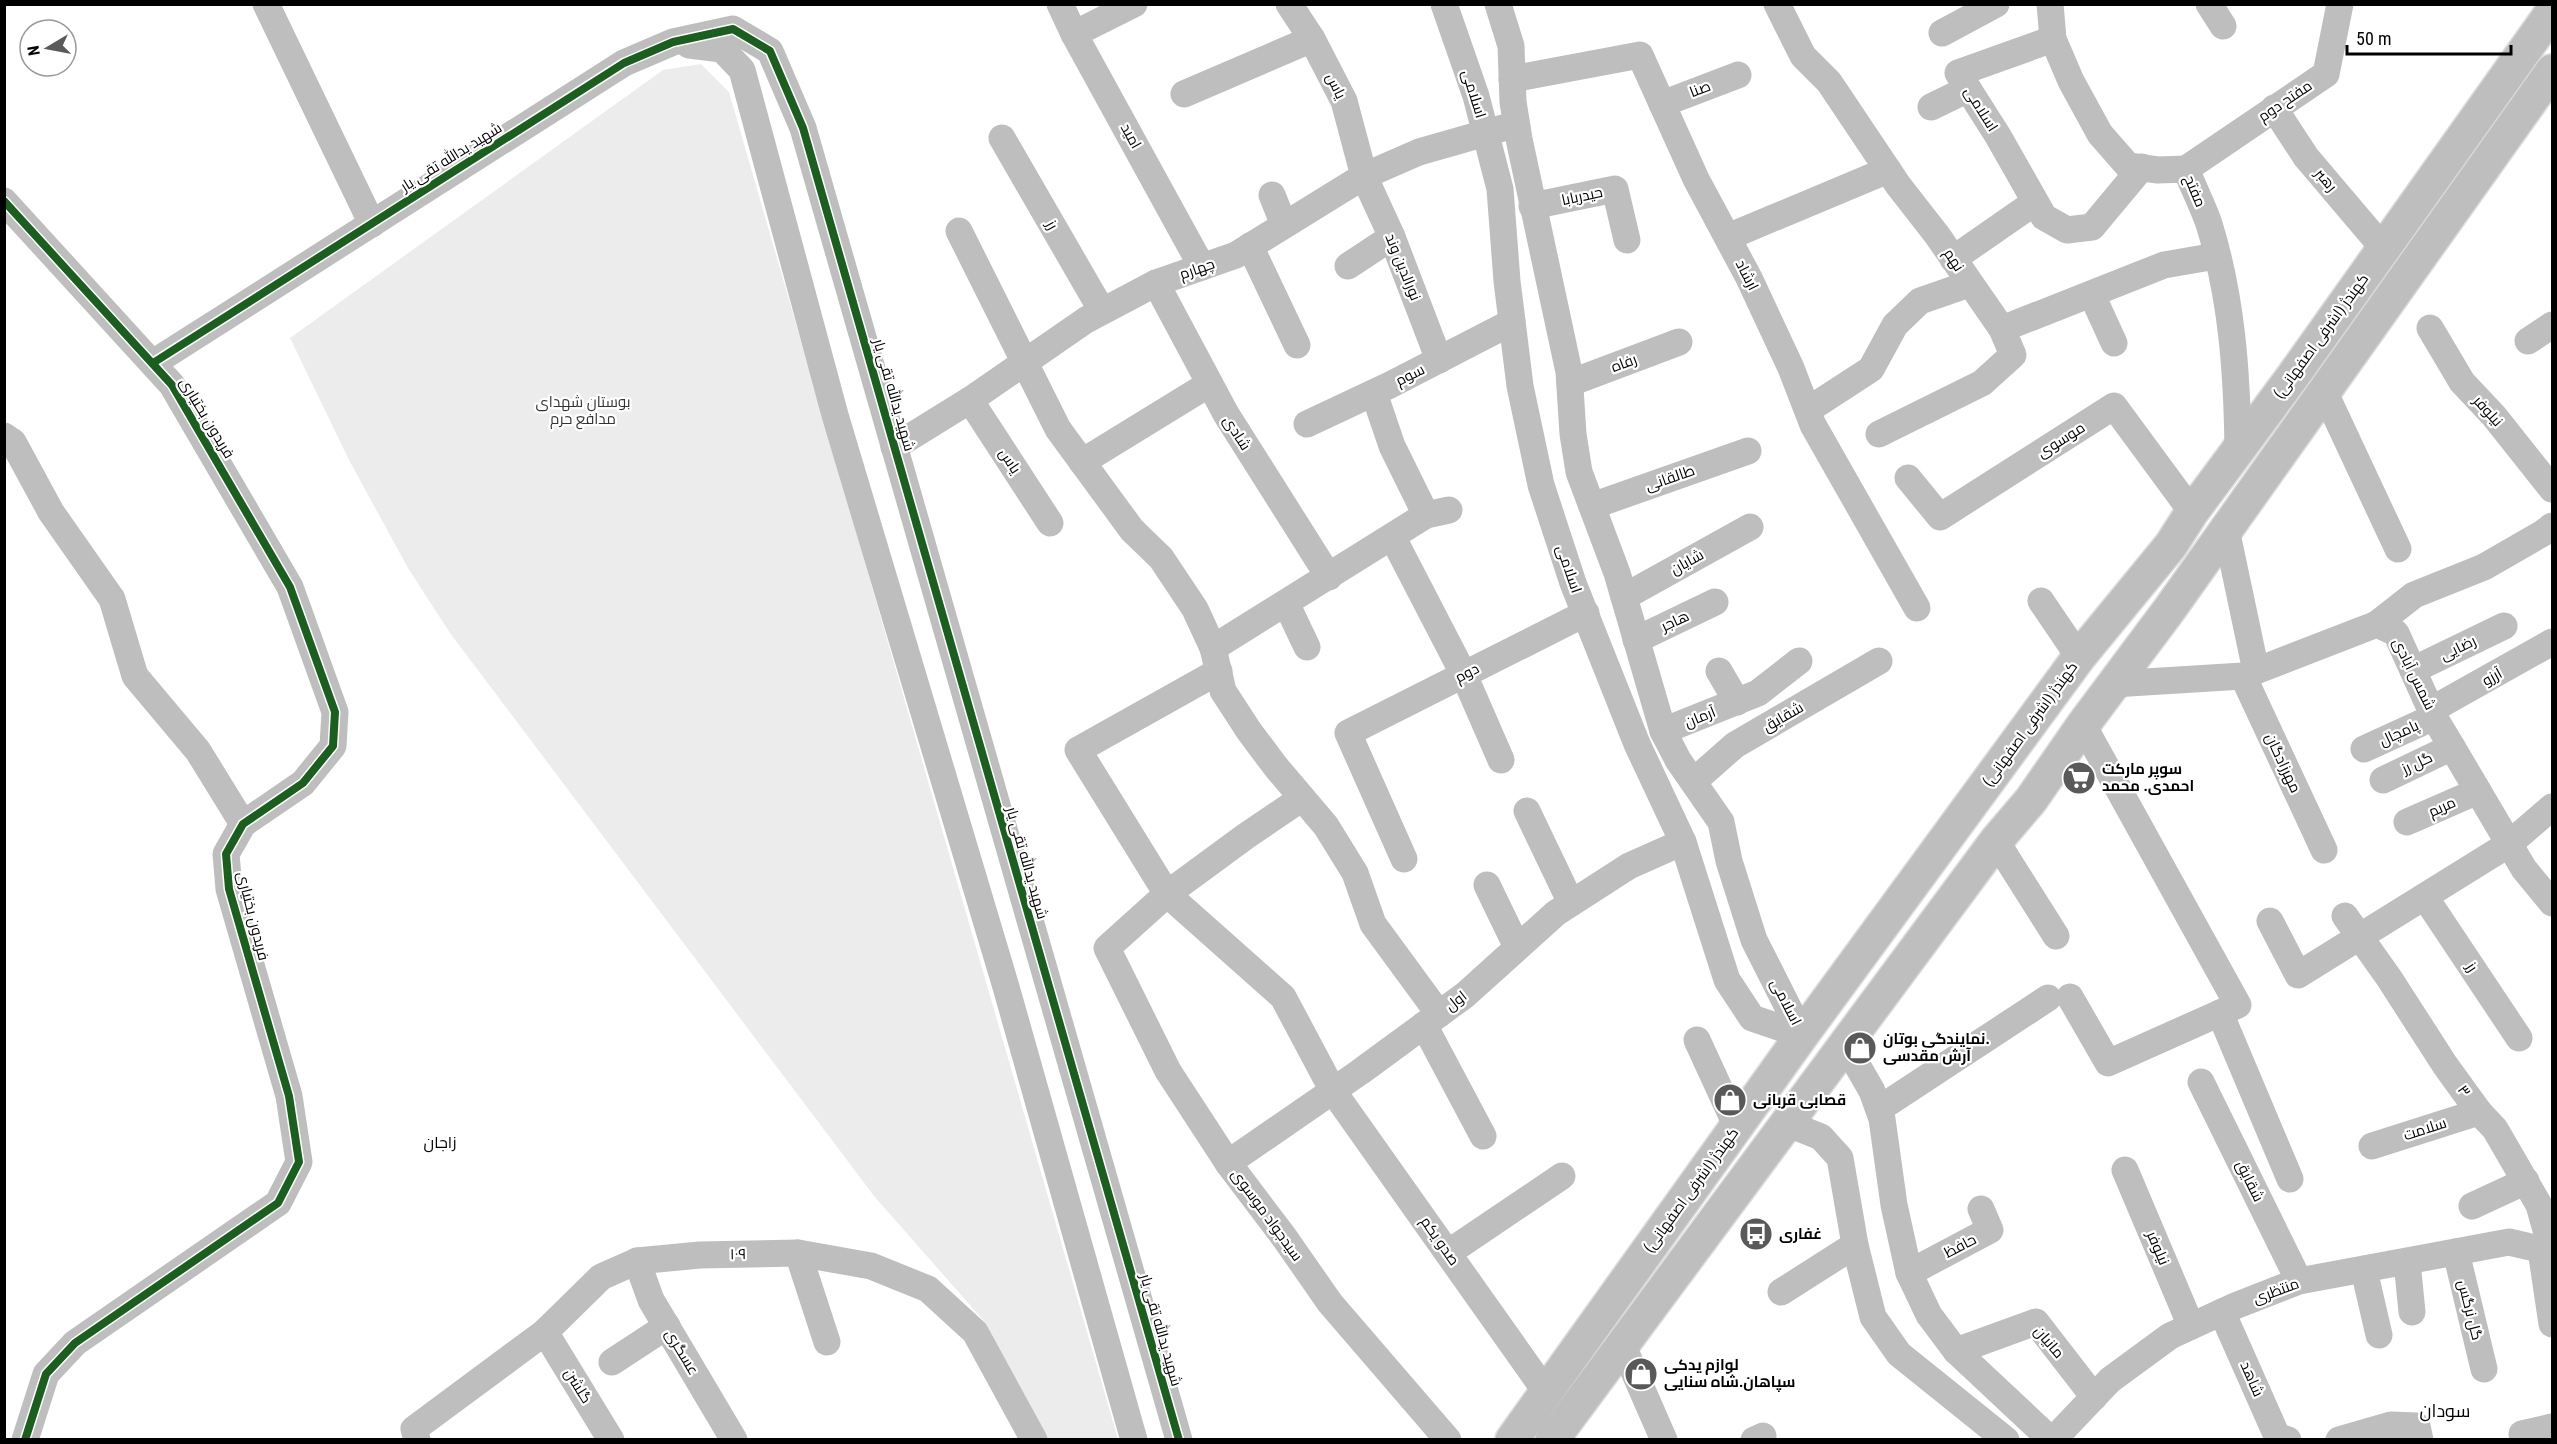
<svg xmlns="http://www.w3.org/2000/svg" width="2557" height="1444" font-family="'Roboto Condensed',Cairo,sans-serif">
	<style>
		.green { fill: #ececec }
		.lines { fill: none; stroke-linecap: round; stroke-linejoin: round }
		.major-casing { stroke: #dbdbdb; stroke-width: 36 }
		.minor { stroke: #bebebe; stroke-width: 27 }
		.major { stroke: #bebebe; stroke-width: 33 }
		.cycleway-casing { stroke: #fff; stroke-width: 11 }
		.cycleway { stroke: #1b5e20; stroke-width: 8 }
		.labels { text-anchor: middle; stroke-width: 4.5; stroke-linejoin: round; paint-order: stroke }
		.street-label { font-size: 15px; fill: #000; stroke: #fff }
		.park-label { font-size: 15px; fill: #333; stroke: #fff }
		.poi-label { font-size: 15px; font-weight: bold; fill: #000; stroke: #fff; text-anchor: start }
		.neighbourhood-label { font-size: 16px; fill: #000; stroke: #fff }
		.quarter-label { font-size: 18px; fill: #000; stroke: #fff }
	</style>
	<rect width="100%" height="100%" fill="#fff"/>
	<path class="green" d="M701,64L729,92L1118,1439H1043L984,1321L874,1196L450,633L408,568L349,460L290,338L663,70Z"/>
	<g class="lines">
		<defs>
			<g id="major">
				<path d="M1512,1440L1802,1035L2079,657L2171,545L2192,512L2293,376L2552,12"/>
				<path d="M1552,1440L1996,841L2031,800L2083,725L2169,610L2552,71"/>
			</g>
		</defs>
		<use href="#major" class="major-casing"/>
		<g class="minor">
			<path d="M266,4L372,224"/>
			<path d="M1060,4L1074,34L1202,267"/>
			<path d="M1289,4L1312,39L1344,101L1364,176L1392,237L1439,360"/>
			<path d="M1444,4L1476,96L1500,189L1507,281L1520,386L1541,485L1573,583L1637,744L1683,842L1727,980L1752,1018L1802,1035"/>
			<path d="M1498,4L1511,46L1513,102L1519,139L1569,372L1573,434L1579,472L1617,573L1663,731L1678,760L1721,822L1729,861L1754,940L1802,1035"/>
			<path d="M1777,4L1803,56L1829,82L1898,185L1937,235L2002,329L2164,265L2216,256"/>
			<path d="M2050,4L2053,39L2071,81L2100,134L2128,166L2158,170L2186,169C2193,187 2203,206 2209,224C2232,298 2237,373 2238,450"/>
			<path d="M2209,4L2223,26"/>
			<path d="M1942,33L1996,4"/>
			<path d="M1074,34L1134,4"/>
			<path d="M2053,39L1958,73L1998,136L2044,217L2067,230L2092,227L2142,167"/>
			<path d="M689,45L722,49L742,70L835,415L1006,987L1134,1440"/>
			<path d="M1512,79L1640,55L1696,179L1749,278L1791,368L1813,425L1917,608"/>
			<path d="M1184,94L1312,39"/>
			<path d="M1662,104L1738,75"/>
			<path d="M1931,107L1968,89"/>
			<path d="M2274,108L2306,157L2384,249"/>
			<path d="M1002,138L1102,311"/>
			<path d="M2186,169L2326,74L2340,4"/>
			<path d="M1272,195L1284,225"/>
			<path d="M4,201L172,385L290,587L335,712L333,746L303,783L243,824L226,854L229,889L289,1096L299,1162L278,1203L75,1343L46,1374L25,1440"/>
			<path d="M1532,206L1615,189L1627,240"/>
			<path d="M959,231L1058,429L1132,530L1161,558L1195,609L1213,648L1223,691L1249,731L1276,767L1326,826L1355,873L1373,924L1439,1014"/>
			<path d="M1728,237L1888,170"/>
			<path d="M1250,246L1297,345"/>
			<path d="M1953,259L2035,202"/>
			<path d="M1348,266L1392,237"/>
			<path d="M1156,283L1226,414L1329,577"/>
			<path d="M2092,295L2114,343"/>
			<path d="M2430,328L2462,382L2494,416L2552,489"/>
			<path d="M2528,341L2552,325"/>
			<path d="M153,363L624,63L673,42L733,29L770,51L803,128L1179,1440"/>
			<path d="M1570,383L1679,342"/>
			<path d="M2324,391L2398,549"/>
			<path d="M1374,393L1392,446L1426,515"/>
			<path d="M970,400L1050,523"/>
			<path d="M1808,410L1871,369L1895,325L1920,301L1969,284"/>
			<path d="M1307,424L1390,385L1512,322"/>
			<path d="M1879,434L1982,383L2013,355L2002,329"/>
			<path d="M4,436L13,442L51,512L112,599L135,676L198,751L243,824"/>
			<path d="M894,447L970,400L1086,320L1156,283L1236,255L1364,176L1419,152L1503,128"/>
			<path d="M1082,462L1209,384"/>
			<path d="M1908,478L1940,517L2114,406L2192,512"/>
			<path d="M1592,506L1748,451"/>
			<path d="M2226,529L2256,671"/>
			<path d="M1393,538L1464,675L1501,760"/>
			<path d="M1624,597L1750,527"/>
			<path d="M2041,601L2079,657"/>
			<path d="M1286,603L1307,647"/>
			<path d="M2377,624L2414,595L2484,567L2543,533L2552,526"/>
			<path d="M1636,640L1715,602"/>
			<path d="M1213,648L1426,515L1449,510"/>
			<path d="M2413,670L2504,626"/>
			<path d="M1219,671L1078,750L1167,894L1283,997L1333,1091L1546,1392"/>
			<path d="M1719,671L1737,702"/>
			<path d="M2243,676L2324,850"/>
			<path d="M2113,684L2243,676L2377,624L2396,633L2434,717L2452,747L2524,869L2552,903"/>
			<path d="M2431,710L2552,642"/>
			<path d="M1663,731L1758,693L1799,661"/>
			<path d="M2364,749L2434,717"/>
			<path d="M2383,780L2452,747"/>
			<path d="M1694,781L1735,745L1879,661"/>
			<path d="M1302,798L1246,836L1167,894L1107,948L1168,1071L1228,1163L1284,1237L1330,1303L1448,1440"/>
			<path d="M1527,811L1571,903"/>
			<path d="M2407,822L2478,791"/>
			<path d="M1996,841L2056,936"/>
			<path d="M1404,859L1348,733L1586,613"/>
			<path d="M1487,885L1517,947"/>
			<path d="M2425,897L2519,1038"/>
			<path d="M2345,916L2389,978L2445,1065L2479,1112L2495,1129L2539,1205L2552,1251"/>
			<path d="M2270,921L2298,975L2509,844L2552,807"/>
			<path d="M2070,997L2108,1063L2238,1005L2083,725"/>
			<path d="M2220,1013L2290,1179"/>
			<path d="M1424,1025L1483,1136"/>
			<path d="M1697,1040L1737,1127"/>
			<path d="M1845,1044L1872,1091L1882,1119L1894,1205L1909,1273L1929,1315L1956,1351L2051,1440"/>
			<path d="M2201,1082L2299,1281"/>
			<path d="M1879,1109L2048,998"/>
			<path d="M1786,1123L1821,1137L1840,1158L1855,1245L1873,1317L1899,1354L2006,1440"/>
			<path d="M2372,1146L2479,1112"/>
			<path d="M1228,1163L1360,1072L1465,995L1556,913L1629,866L1683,842"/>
			<path d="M2125,1170L2191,1326"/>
			<path d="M2472,1206L2526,1181"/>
			<path d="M2541,1250L2552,1324"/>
			<path d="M2456,1252L2484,1369"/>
			<path d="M798,1253L827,1342"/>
			<path d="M1448,1253L1562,1176"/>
			<path d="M637,1261L651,1300L734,1440"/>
			<path d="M2407,1262L2412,1312"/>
			<path d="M2364,1270L2379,1335"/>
			<path d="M1909,1273L1990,1230L1981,1209"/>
			<path d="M1781,1292L1855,1245"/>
			<path d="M2222,1312L2277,1436L2288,1440"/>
			<path d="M545,1332L611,1440"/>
			<path d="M1622,1344L1664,1440"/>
			<path d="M1956,1351L2036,1322L2094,1397"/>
			<path d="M612,1362L667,1326"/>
			<path d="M2522,1434L2552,1427"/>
			<path d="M417,1440L414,1429L545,1332L601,1277L637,1261L700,1255L798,1253L871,1266L928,1289L975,1332L1034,1440"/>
			<path d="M1754,1440L1763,1436"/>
			<path d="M2053,1440L2110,1380L2170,1336L2235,1306L2299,1281L2509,1242L2552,1252"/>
			<path d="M2339,1440L2391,1425L2417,1426L2420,1440"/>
		</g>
		<use href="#major" class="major"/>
		<defs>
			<g id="cycleway">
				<path d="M4,201L172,385L290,587L335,712L333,746L303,783L243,824L226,854L229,889L289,1096L299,1162L278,1203L75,1343L46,1374L25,1440"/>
				<path d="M153,363L624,63L673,42L733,29L770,51L803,128L1179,1440"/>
			</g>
		</defs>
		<use href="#cycleway" class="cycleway-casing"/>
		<use href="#cycleway" class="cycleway"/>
	</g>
	<defs>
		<symbol id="supermarket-disc" viewBox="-11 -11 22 22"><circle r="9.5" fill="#595959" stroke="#fff"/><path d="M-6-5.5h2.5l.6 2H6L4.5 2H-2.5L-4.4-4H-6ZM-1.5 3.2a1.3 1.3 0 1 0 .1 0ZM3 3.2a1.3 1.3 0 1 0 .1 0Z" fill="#fff"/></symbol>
		<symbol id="shop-disc" viewBox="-11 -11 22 22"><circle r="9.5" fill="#595959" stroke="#fff"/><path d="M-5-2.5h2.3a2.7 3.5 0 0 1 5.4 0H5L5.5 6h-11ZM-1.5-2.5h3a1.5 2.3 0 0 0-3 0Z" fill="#fff"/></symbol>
		<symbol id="bus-disc" viewBox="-11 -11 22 22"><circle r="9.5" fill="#595959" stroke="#fff"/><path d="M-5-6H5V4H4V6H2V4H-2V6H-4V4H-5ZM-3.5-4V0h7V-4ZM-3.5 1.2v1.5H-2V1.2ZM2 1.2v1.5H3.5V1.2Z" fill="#fff"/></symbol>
	</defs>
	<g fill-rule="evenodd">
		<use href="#supermarket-disc" x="2060" y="759" width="38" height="38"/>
		<use href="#shop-disc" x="1841" y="1029" width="38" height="38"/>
		<use href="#shop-disc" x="1711" y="1081" width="38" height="38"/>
		<use href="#bus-disc" x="1737" y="1215" width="38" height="38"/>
		<use href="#shop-disc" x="1622" y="1355" width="38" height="38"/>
	</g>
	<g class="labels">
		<g class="street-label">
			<text transform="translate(1336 86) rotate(64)" y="5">یاس</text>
			<text transform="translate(1700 89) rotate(-21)" y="5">صنا</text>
			<text transform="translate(1474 94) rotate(73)" y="5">اسلامی</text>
			<text transform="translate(2285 101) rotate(-34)" y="5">مفتح دوم</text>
			<text transform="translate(1981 109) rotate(58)" y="5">اسلامی</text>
			<text transform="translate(1131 136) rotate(61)" y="5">امید</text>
			<text transform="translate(451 157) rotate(-32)" y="5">شهید یدالله تقی یار</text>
			<text transform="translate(2326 180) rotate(50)" y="5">رهبر</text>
			<text transform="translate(2195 191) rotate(67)" y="5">مفتح</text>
			<text transform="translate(1582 196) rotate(-12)" y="5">حیدربابا</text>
			<text transform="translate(1052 225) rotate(60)" y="5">رز</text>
			<text transform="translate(1954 260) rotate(57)" y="5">نهم</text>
			<text transform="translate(1403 267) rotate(68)" y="5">نورالدین وند</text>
			<text transform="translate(1197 269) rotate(-19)" y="5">چهارم</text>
			<text transform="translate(1747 275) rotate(63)" y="5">ارشاد</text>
			<text transform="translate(2321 336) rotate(-54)" y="5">کهندژ (اشرفی اصفهانی)</text>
			<text transform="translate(1624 363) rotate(-21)" y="5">رفاه</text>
			<text transform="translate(1410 375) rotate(-27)" y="5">سوم</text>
			<text transform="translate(894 395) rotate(74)" y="5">شهید یدالله تقی یار</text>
			<text transform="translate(2488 411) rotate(48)" y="5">نیلوفر</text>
			<text transform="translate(207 418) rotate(59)" y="5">فریدون بختیاری</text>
			<text transform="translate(1237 433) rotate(58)" y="5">شادی</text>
			<text transform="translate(2061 440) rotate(-32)" y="5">موسوی</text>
			<text transform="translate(1010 461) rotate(57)" y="5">یاس</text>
			<text transform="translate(1670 478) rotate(-19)" y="5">طالقانی</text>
			<text transform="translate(1687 562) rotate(-29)" y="5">شایان</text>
			<text transform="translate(1569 569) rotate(71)" y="5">اسلامی</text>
			<text transform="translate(1675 621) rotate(-25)" y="5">هاجر</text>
			<text transform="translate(2458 648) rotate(-26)" y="5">رضایی</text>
			<text transform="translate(1467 673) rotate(-27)" y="5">دوم</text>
			<text transform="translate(2414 674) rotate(64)" y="5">شمس آبادی</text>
			<text transform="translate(2492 677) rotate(-29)" y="5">آرزو</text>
			<text transform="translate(1700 717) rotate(-22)" y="5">آرمان</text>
			<text transform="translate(1783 717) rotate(-30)" y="5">شقایق</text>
			<text transform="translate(2030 724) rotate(-54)" y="5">کهندژ (اشرفی اصفهانی)</text>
			<text transform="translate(2399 733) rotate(-25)" y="5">پامچال</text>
			<text transform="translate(2283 763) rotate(65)" y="5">مهرزادگان</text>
			<text transform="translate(2417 763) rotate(-25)" y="5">گل رز</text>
			<text transform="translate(2442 807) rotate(-24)" y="5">مریم</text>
			<text transform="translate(1027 863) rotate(74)" y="5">شهید یدالله تقی یار</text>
			<text transform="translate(253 916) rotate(76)" y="5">فریدون بختیاری</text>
			<text transform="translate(2472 967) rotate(56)" y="5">رز</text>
			<text transform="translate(1456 1001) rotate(-38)" y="5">اول</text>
			<text transform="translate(1786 1002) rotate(63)" y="5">اسلامی</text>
			<text transform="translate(2464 1091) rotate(54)" y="5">۳</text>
			<text transform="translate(2425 1129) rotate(-18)" y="5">سلامت</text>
			<text transform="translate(2250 1181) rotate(64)" y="5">شقایق</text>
			<text transform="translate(1691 1190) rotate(-54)" y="5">کهندژ (اشرفی اصفهانی)</text>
			<text transform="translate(1267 1215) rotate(54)" y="5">سیدجواد موسوی</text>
			<text transform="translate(1440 1241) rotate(55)" y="5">صدو یکم</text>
			<text transform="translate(1960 1246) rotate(-28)" y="5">حافظ</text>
			<text transform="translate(2158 1248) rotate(67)" y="5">نیلوفر</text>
			<text transform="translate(738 1254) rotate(-1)" y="5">۱۰۹</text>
			<text transform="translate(2276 1291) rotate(-20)" y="5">منتظری</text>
			<text transform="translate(2470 1310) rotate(76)" y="5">گل نرگس</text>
			<text transform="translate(1161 1330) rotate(74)" y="5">شهید یدالله تقی یار</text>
			<text transform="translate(2049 1342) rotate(49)" y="5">مانیان</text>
			<text transform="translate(682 1352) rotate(59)" y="5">عسگری</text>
			<text transform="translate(2252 1379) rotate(66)" y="5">شاهد</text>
			<text transform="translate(578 1386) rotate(58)" y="5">گلشن</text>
		</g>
		<g class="park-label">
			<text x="583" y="407">بوستان شهدای<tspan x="583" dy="17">مدافع حرم</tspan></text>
		</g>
		<g class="poi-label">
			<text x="2102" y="774">سوپر مارکت<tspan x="2102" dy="17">احمدی. محمد</tspan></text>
			<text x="1883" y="1044">نمایندگی بوتان.<tspan x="1883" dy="17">آرش مقدسی</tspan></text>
			<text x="1753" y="1105">قصابی قربانی</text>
			<text x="1779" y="1239">غفاری</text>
			<text x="1664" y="1370">لوازم یدکی<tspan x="1664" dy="17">سپاهان.شاه سنایی</tspan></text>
		</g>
		<g class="neighbourhood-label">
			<text x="440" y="1148">زاجان</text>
		</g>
		<g class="quarter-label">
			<text x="2445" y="1417">سودان</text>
		</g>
	</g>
	<rect width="2557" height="1444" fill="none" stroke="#000000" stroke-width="12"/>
	<g transform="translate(48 48) rotate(260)"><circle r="28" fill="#ffffff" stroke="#999999" stroke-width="1.5"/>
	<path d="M0-4.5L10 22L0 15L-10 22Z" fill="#595959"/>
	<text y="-9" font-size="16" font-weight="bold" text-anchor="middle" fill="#000000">N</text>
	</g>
	<path d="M2347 45v9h164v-9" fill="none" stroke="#000000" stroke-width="3"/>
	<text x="2356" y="45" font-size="18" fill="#000000" stroke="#ffffff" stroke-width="4.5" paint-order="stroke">50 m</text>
</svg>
